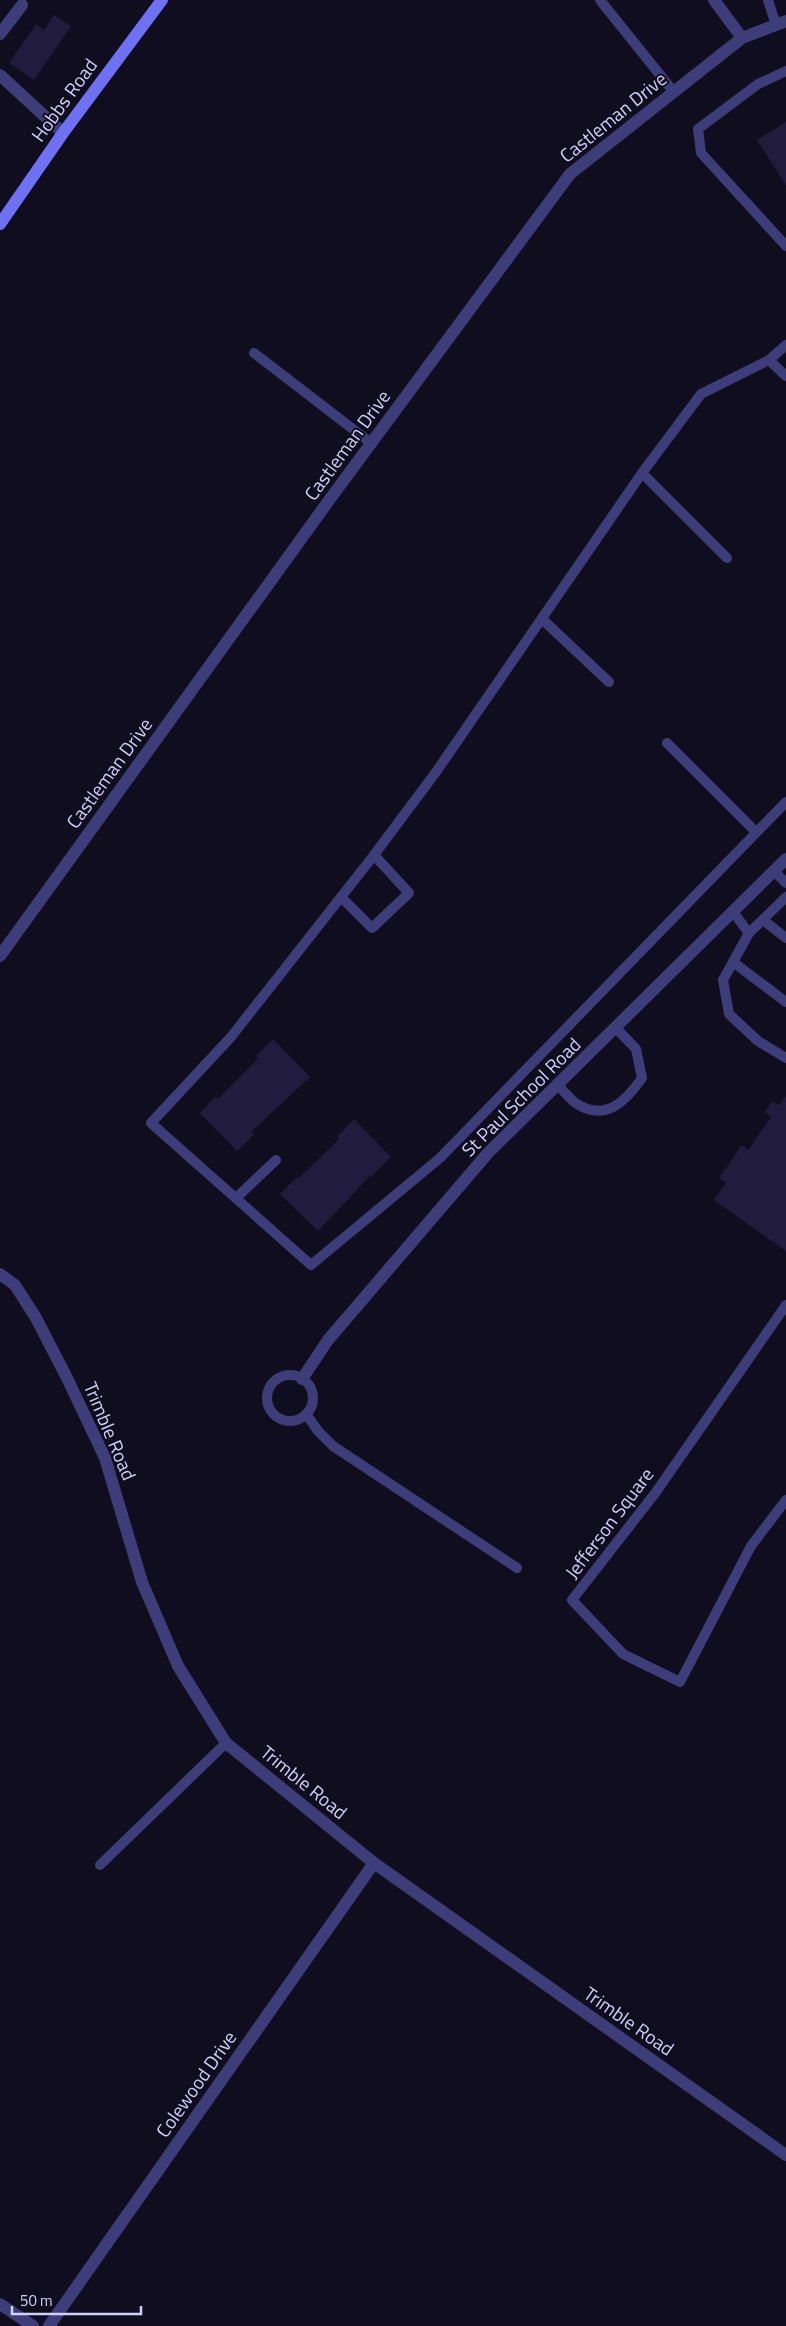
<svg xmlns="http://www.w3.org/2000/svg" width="786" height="2326" font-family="'Titillium Web',sans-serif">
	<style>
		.building { fill: #211b3d }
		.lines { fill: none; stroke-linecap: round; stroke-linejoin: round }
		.lane { stroke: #3d3d79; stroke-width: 10 }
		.street { stroke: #3d3d79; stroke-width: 12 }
		.secondary { stroke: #6e71f3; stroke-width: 12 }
		.labels { text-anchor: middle; stroke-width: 4; stroke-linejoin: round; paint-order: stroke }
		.street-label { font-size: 19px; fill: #d2cffb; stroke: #100e1e }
	</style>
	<rect width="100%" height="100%" fill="#100e1e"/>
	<g class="building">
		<path d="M54,15L71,26L34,80L9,63L36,24L44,30Z"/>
		<path d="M786,122V185L757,140Z"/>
		<path d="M273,1039L310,1077L251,1132L254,1135L237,1151L200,1113L216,1096L218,1099L258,1059L256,1056Z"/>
		<path d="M786,1096V1251L714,1200L726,1183L719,1178L742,1145L748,1150L771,1117L765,1112L772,1101L779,1105Z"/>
		<path d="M354,1119L391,1157L371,1177L370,1176L318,1231L280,1194L297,1177L299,1178L339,1139L337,1137Z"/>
	</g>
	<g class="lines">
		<g class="lane">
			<path d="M600,0L673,91"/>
			<path d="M768,0L776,25"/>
			<path d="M786,71L758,84L698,129L701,153L786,246"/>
			<path d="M786,345L769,360L701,394L642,473L436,772L374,855L231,1037L151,1123L311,1265L440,1158L786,802"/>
			<path d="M254,353L371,443"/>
			<path d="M769,360L786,376"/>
			<path d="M642,473L727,558"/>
			<path d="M542,619L609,682"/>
			<path d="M667,743L756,832"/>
			<path d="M774,871L786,883"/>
			<path d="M341,897L372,928L409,893L374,855"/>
			<path d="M733,912L749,933L723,980L729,1014L758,1041L786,1058"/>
			<path d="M763,920L786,938"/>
			<path d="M749,933L786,897"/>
			<path d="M733,962L786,1002"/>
			<path d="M558,1085C564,1091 570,1100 577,1104C606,1122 626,1101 642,1078L636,1049L616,1028"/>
			<path d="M236,1198L276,1160"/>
			<path d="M786,1305L656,1492L572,1600L623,1654L680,1682L751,1546L786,1500"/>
			<circle cx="290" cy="1398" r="23"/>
			<path d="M306,1414L318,1431L333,1446L517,1568"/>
			<path d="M100,1865L226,1743"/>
		</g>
		<g class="street">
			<path d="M714,0L742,38"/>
			<path d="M0,34L22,5"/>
			<path d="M0,75L63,133"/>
			<path d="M0,956L327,503L570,174L742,38L786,21"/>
			<path d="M0,1274L15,1285L36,1318L67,1378L105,1458L142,1582L178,1666L226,1743L374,1863L786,2155"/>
			<path d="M302,1379L328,1340L488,1153L786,859"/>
			<path d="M0,2304L33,2326"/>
			<path d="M49,2326L374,1863"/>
		</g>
		<path class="secondary" d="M0,224L63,133L162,0"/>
	</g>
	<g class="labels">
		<g class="street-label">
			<text transform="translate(64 100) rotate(-54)" y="7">Hobbs Road</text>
			<text transform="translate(613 117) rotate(-39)" y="7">Castleman Drive</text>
			<text transform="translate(347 445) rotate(-54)" y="7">Castleman Drive</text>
			<text transform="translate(109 773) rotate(-54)" y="7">Castleman Drive</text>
			<text transform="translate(521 1097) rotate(-45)" y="7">St Paul School Road</text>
			<text transform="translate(110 1431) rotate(67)" y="7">Trimble Road</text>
			<text transform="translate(609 1523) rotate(-53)" y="7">Jefferson Square</text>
			<text transform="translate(304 1782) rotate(39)" y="7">Trimble Road</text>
			<text transform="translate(629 2021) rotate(35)" y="7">Trimble Road</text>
			<text transform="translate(196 2084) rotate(-55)" y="7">Colewood Drive</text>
		</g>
	</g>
	<path d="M12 2306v8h129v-8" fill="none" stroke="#d2cffb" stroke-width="2.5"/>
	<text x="20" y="2306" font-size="15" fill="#d2cffb" stroke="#100e1e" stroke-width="4" paint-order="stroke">50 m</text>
</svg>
